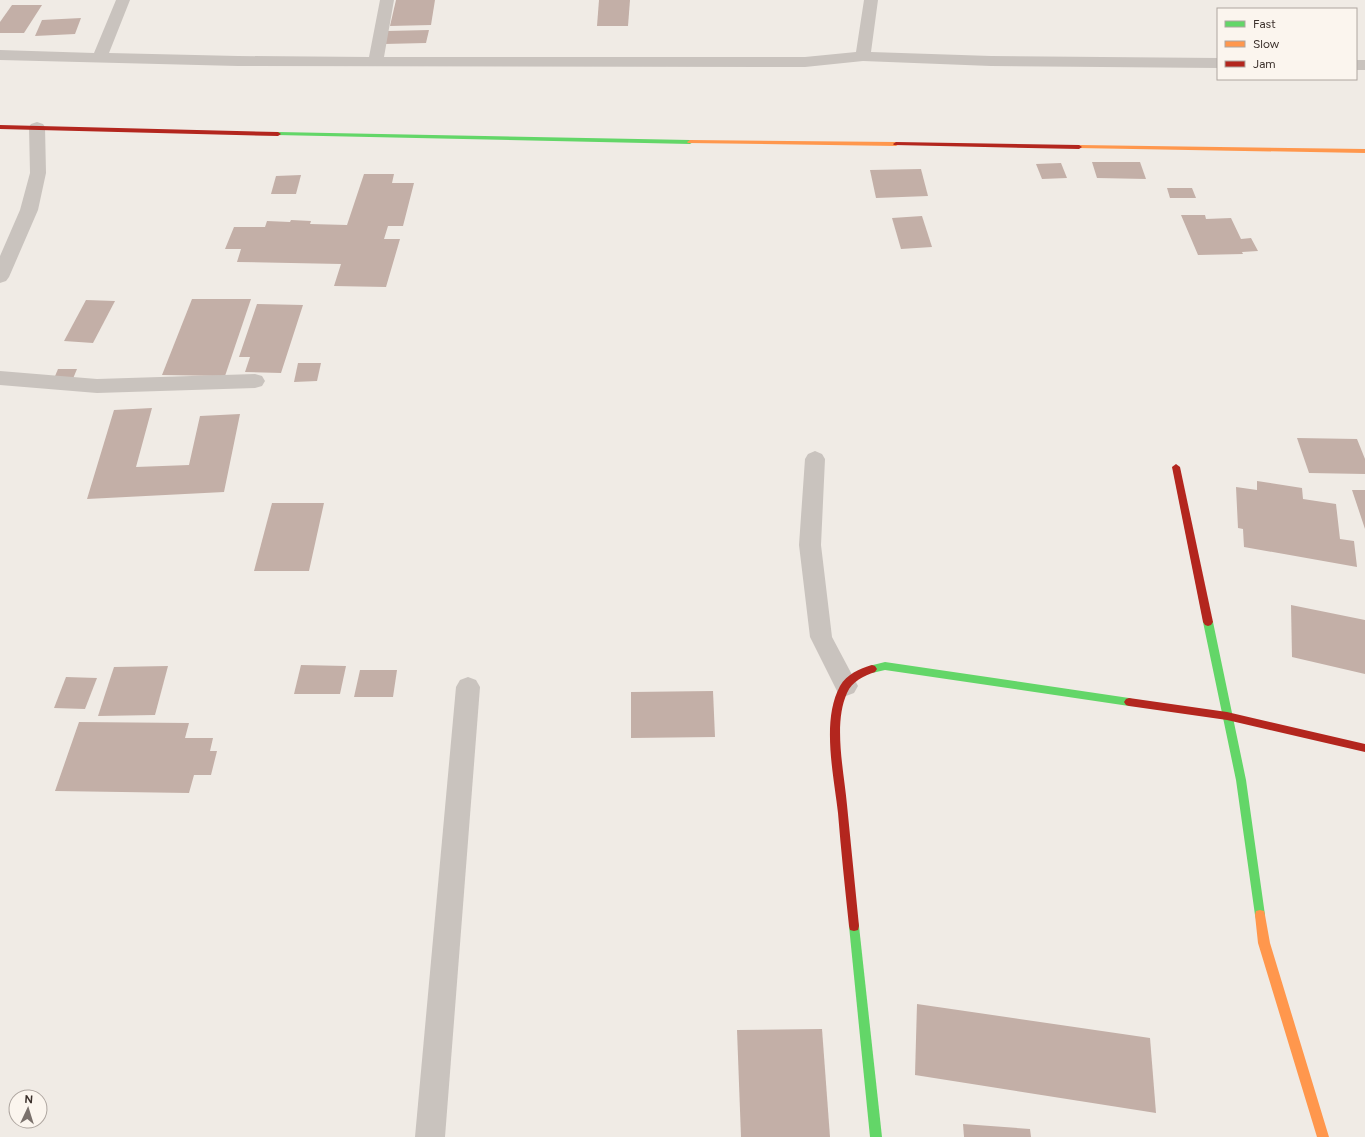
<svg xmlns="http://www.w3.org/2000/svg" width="1365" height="1137" font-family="Figtree,sans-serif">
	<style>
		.building { fill: #c3afa7 }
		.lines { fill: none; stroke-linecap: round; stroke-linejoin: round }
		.street { fill: #c9c3be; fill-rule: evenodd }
		.fast { fill: #63d668; fill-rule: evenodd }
		.slow { fill: #ff974d; fill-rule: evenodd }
		.jam { fill: #b3261e; fill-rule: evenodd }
	</style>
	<rect width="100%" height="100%" fill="#f0ebe5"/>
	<g class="building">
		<path d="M396,0H435L431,25L390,26Z"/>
		<path d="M599,0H630L628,26H597Z"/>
		<path d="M12,5H42L24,33H0V22Z"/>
		<path d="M81,18L75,34L35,36L42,20Z"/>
		<path d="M429,30L426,43L384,44L387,31Z"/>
		<path d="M1092,162H1140L1146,179L1097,178Z"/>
		<path d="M1061,163L1067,178L1042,179L1036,164Z"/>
		<path d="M921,169L928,196L876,198L870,170Z"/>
		<path d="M364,174H394L392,183H414L403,226H388L384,239H400L386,287L334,286L341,264L237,262L241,249H225L234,227H265L267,221L290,222L291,220L311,221L310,224L347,225Z"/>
		<path d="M301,175L296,194H271L276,176Z"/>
		<path d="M1167,188H1192L1196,198H1170Z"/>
		<path d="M1181,215H1205L1206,219L1231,218L1241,239L1251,238L1258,251L1242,252L1243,254L1198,255Z"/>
		<path d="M922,216L932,247L901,249L892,218Z"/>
		<path d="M192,299H251L225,376L162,375Z"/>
		<path d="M86,300L115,301L93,343L64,341Z"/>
		<path d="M257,304L303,305L281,373L245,372L250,357H239Z"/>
		<path d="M298,363H321L317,381L294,382Z"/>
		<path d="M58,369H77L72,381H53Z"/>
		<path d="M152,408L136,467L189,465L200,416L240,414L224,492L87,499L114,410Z"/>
		<path d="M1297,438L1357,439L1365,459V474L1309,473Z"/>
		<path d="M1257,481L1302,488L1303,499L1336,504L1340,539L1354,541L1357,567L1244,547L1243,529L1238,528L1236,487L1257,490Z"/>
		<path d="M1352,490H1365V529Z"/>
		<path d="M272,503H324L309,571H254Z"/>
		<path d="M1291,605L1365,620V674L1292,657Z"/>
		<path d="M301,665L346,666L340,694H294Z"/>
		<path d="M168,666L155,715L98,716L114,667Z"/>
		<path d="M360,670H397L393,697H354Z"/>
		<path d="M66,677L97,678L85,709L54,708Z"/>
		<path d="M713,691L715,737L631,738V692Z"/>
		<path d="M79,722L189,723L185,738H213L210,751H217L211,775H194L189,793L55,791Z"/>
		<path d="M917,1004L1150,1038L1156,1113L915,1075Z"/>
		<path d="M822,1029L830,1137H741L737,1030Z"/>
		<path d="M963,1124L1030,1129L1031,1137H964Z"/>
	</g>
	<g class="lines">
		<g class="street">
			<path d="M116,0H130L109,53L238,56L369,57L380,0H394L384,57H805L856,52L864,0H878L871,52L991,56L1218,58V68L991,66L863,61L805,67L238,66L0,60V50L94,53Z"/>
			<rect x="1356" y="60" width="9" height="10"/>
			<path d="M37,122L43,124L45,127L46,173L38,210L9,277L6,281L0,283V256L20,210L30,173L29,127L31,124Z"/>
			<path d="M0,371L97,379L255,374L262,376L265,381L262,386L255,388L97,393L0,385Z"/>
			<path d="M815,451L822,454L825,459L821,545L832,637L858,686L854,693L846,696L838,693L810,637L799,545L805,459L808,454Z"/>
			<path d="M468,677L476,680L480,687L445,1137H415L456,687L460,680Z"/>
		</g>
		<g class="fast">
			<path d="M278,132L690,140L693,142L690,144L276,135V133Z"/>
			<path d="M1208,618L1211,619L1213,622L1246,780L1265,915L1264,919L1260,920L1256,919L1255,915L1236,780L1203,622L1205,619Z"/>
			<path d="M885,662L1129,698L1132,699L1134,702L1132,705L1129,706L885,670L872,673L869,672L867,669L869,666Z"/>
			<path d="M854,921L858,922L859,926L882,1137H870L849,926L850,922Z"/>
		</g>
		<g class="slow">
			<path d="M690,140L896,142L899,144L896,146L688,143L687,142Z"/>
			<path d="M1079,145L1365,149V153L1077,148V146Z"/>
			<path d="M1260,910L1264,911L1265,915L1270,943L1329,1137H1317L1258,943L1255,915L1256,911Z"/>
		</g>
		<g class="jam">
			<path d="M0,125L278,132L281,134L278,136L0,129Z"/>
			<path d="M896,142L1079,145L1082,147L1079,149L894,145L893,144Z"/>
			<path d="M1176,464L1180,467L1213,622L1211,625L1208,626L1205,625L1203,622L1172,467Z"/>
			<path d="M872,665L875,666L877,669L875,672C864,676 852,681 847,693C833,724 844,771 847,805C851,845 855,886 859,926L858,930L854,931L850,930L849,926C845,888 841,851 838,813C834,776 821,721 840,686C847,674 859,669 872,665Z"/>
			<path d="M1129,698L1227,712L1365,744V752L1227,720L1129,706L1126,705L1124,702L1126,699Z"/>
		</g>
	</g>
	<rect x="1217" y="8" width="140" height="72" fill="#fbf5ee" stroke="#aea6a0"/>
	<rect x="1225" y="21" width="20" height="6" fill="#63d668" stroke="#aea6a0"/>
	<text x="1253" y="28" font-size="12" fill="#3b302b">Fast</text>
	<rect x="1225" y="41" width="20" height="6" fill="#ff974d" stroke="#aea6a0"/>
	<text x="1253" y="48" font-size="12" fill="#3b302b">Slow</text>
	<rect x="1225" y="61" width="20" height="6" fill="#b3261e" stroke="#aea6a0"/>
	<text x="1253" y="68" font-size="12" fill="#3b302b">Jam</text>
	<g transform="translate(28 1109) rotate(4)"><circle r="19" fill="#fbf5ee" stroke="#aea6a0"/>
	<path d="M0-3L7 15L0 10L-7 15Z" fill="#7a716c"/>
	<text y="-6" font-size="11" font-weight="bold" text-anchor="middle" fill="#3b302b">N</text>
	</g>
</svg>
